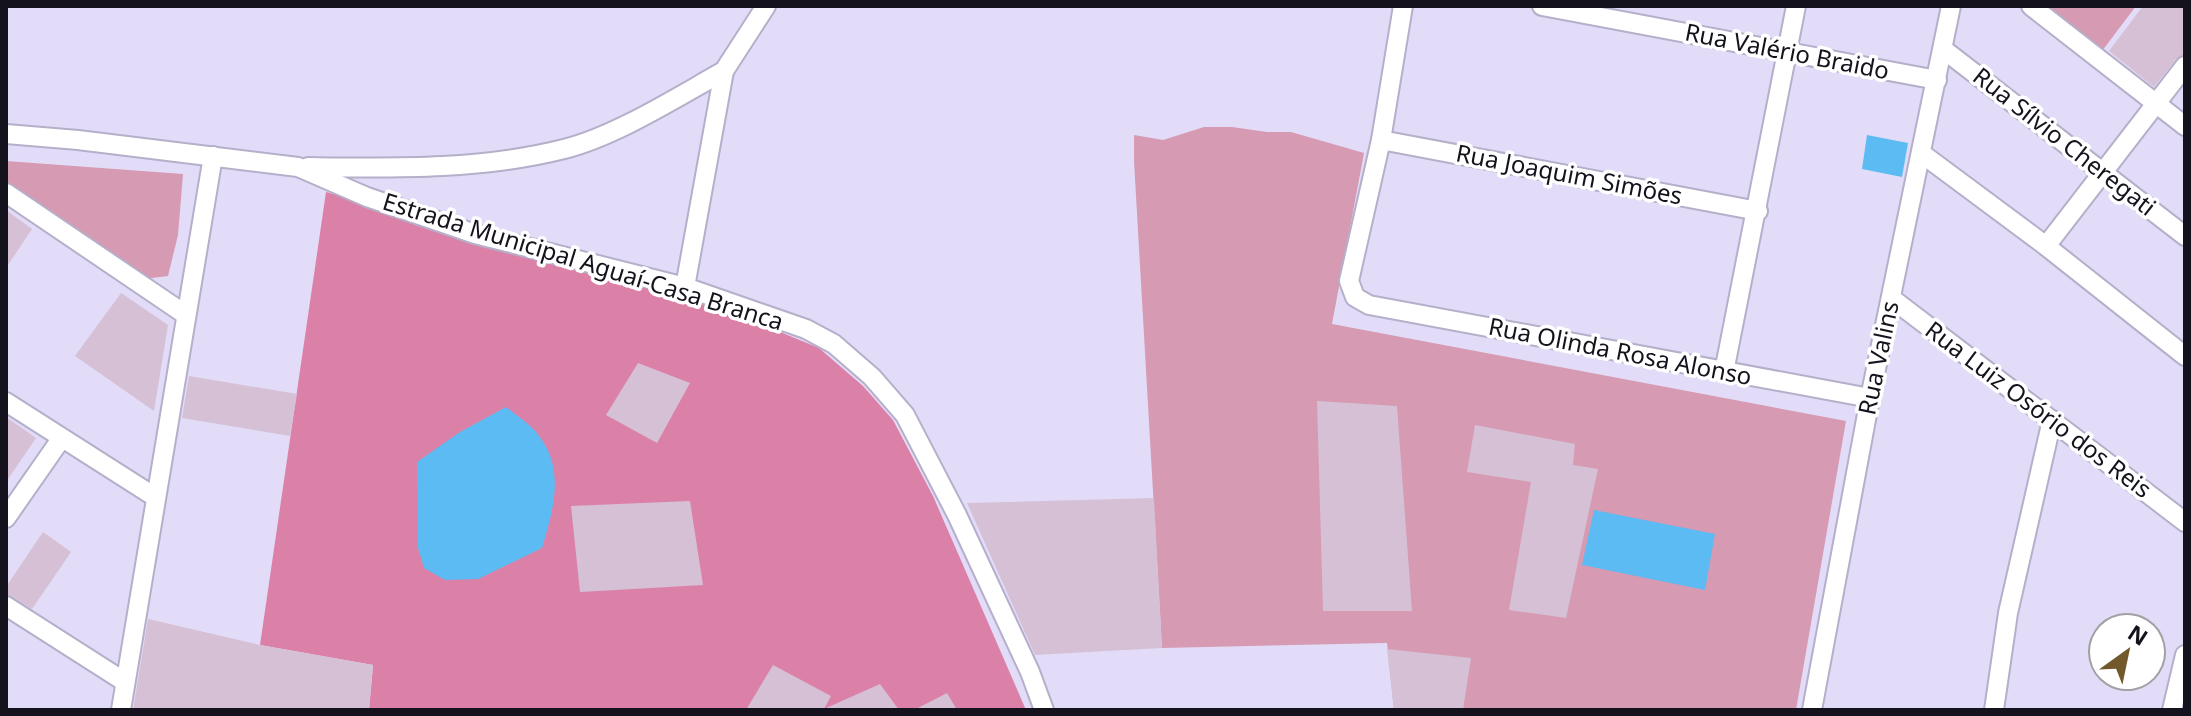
<svg xmlns="http://www.w3.org/2000/svg" width="2191" height="716" font-family="'Noto Sans',sans-serif">
	<style>
		.green { fill: #d69ab2 }
		.forest { fill: #db81a8 }
		.water { fill: #5cbbf2 }
		.building { fill: #d5c0d6 }
		.lines { fill: none; stroke-linecap: round; stroke-linejoin: round }
		.minor-casing { stroke: #b5afca; stroke-width: 22 }
		.minor { stroke: #fff; stroke-width: 18 }
		.labels { text-anchor: middle; stroke-width: 7; stroke-linejoin: round; paint-order: stroke }
		.street-label { font-size: 24px; fill: #14121c; stroke: #fff }
	</style>
	<rect width="100%" height="100%" fill="#e2dcf8"/>
	<g class="green">
		<path d="M2043,6H2136L2102,51Z"/>
		<path d="M1204,127H1232L1267,132H1291L1364,153L1332,324L1846,421L1796,710H1394L1387,643L1162,648L1134,161V135L1163,140Z"/>
		<path d="M6,161L183,174L178,235L168,276L144,279L6,184Z"/>
	</g>
	<path class="forest" d="M326,192L690,295L819,348L863,386L893,420L933,496L1026,710H369L373,665L260,645Z"/>
	<g class="water">
		<path d="M1867,135L1908,143L1902,177L1862,169Z"/>
		<path d="M506,407C516,415 528,423 536,432C566,467 554,508 542,548L478,579L445,580L424,568L418,548L417,462L460,432Z"/>
		<path d="M1594,510L1715,534L1705,590L1582,565Z"/>
	</g>
	<g class="building">
		<path d="M2143,6H2185V54L2176,59L2154,87L2109,51Z"/>
		<path d="M6,210L32,229L6,268Z"/>
		<path d="M121,293L168,325L154,411L75,356Z"/>
		<path d="M638,363L690,383L657,443L606,415Z"/>
		<path d="M189,376L297,394L290,436L182,418Z"/>
		<path d="M1317,401L1397,406L1412,611H1323Z"/>
		<path d="M6,417L36,438L6,482Z"/>
		<path d="M1475,425L1575,444L1573,465L1598,469L1566,618L1509,610L1531,482L1467,472Z"/>
		<path d="M1154,498L1162,648L1035,655L967,503Z"/>
		<path d="M690,501L703,585L580,592L571,506Z"/>
		<path d="M43,532L71,552L32,609L6,594V587Z"/>
		<path d="M148,619L260,645L373,665L369,710H133Z"/>
		<path d="M1387,649L1471,658L1463,710H1394Z"/>
		<path d="M773,665L831,696L824,709L880,684L899,710H746Z"/>
		<path d="M947,693L957,710H914Z"/>
	</g>
	<g class="lines">
		<defs>
			<g id="minor">
				<path d="M1403,6L1381,140L1349,281L1355,297L1369,305L1870,398"/>
				<path d="M1542,6L1937,80"/>
				<path d="M2031,6L2185,126"/>
				<path d="M1943,49L2185,236"/>
				<path d="M6,134L78,140L298,167L367,197L475,234L685,287L806,329L834,344L872,377L905,415L957,515L1030,672L1044,710"/>
				<path d="M1381,140L1758,211"/>
				<path d="M1921,153L2046,246L2185,356"/>
				<path d="M308,167C394,168 481,170 564,149C616,136 677,97 724,71"/>
				<path d="M6,193L186,315"/>
				<path d="M2046,246L2185,66"/>
				<path d="M685,287L724,71L766,6"/>
				<path d="M1891,298L2185,522"/>
				<path d="M1724,372L1796,6"/>
				<path d="M6,402L155,497"/>
				<path d="M6,518L61,439"/>
				<path d="M6,606L125,682"/>
				<path d="M121,710L213,156"/>
				<path d="M1812,710L1870,398L1951,6"/>
				<path d="M1994,710L2008,613L2052,420"/>
				<path d="M2172,710L2185,655"/>
			</g>
		</defs>
		<use href="#minor" class="minor-casing"/>
		<use href="#minor" class="minor"/>
	</g>
	<g class="labels">
		<g class="street-label">
			<text transform="translate(1787 52) rotate(11)" y="8">Rua Valério Braido</text>
			<text transform="translate(2064 142) rotate(38)" y="8">Rua Sílvio Cheregati</text>
			<text transform="translate(1569 175) rotate(11)" y="8">Rua Joaquim Simões</text>
			<text transform="translate(583 262) rotate(17)" y="8">Estrada Municipal Aguaí-Casa Branca</text>
			<text transform="translate(1620 352) rotate(11)" y="8">Rua Olinda Rosa Alonso</text>
			<text transform="translate(1879 358) rotate(-78)" y="8">Rua Valins</text>
			<text transform="translate(2038 410) rotate(37)" y="8">Rua Luiz Osório dos Reis</text>
		</g>
	</g>
	<rect width="2191" height="716" fill="none" stroke="#14121c" stroke-width="16"/>
	<g transform="translate(2127 652) rotate(33)"><circle r="38" fill="#ffffff" stroke="#a1a0a4" stroke-width="2"/>
	<path d="M0-6L14 30L0 20L-14 30Z" fill="#72582a"/>
	<text y="-12" font-size="22" font-weight="bold" text-anchor="middle" fill="#14121c">N</text>
	</g>
</svg>
